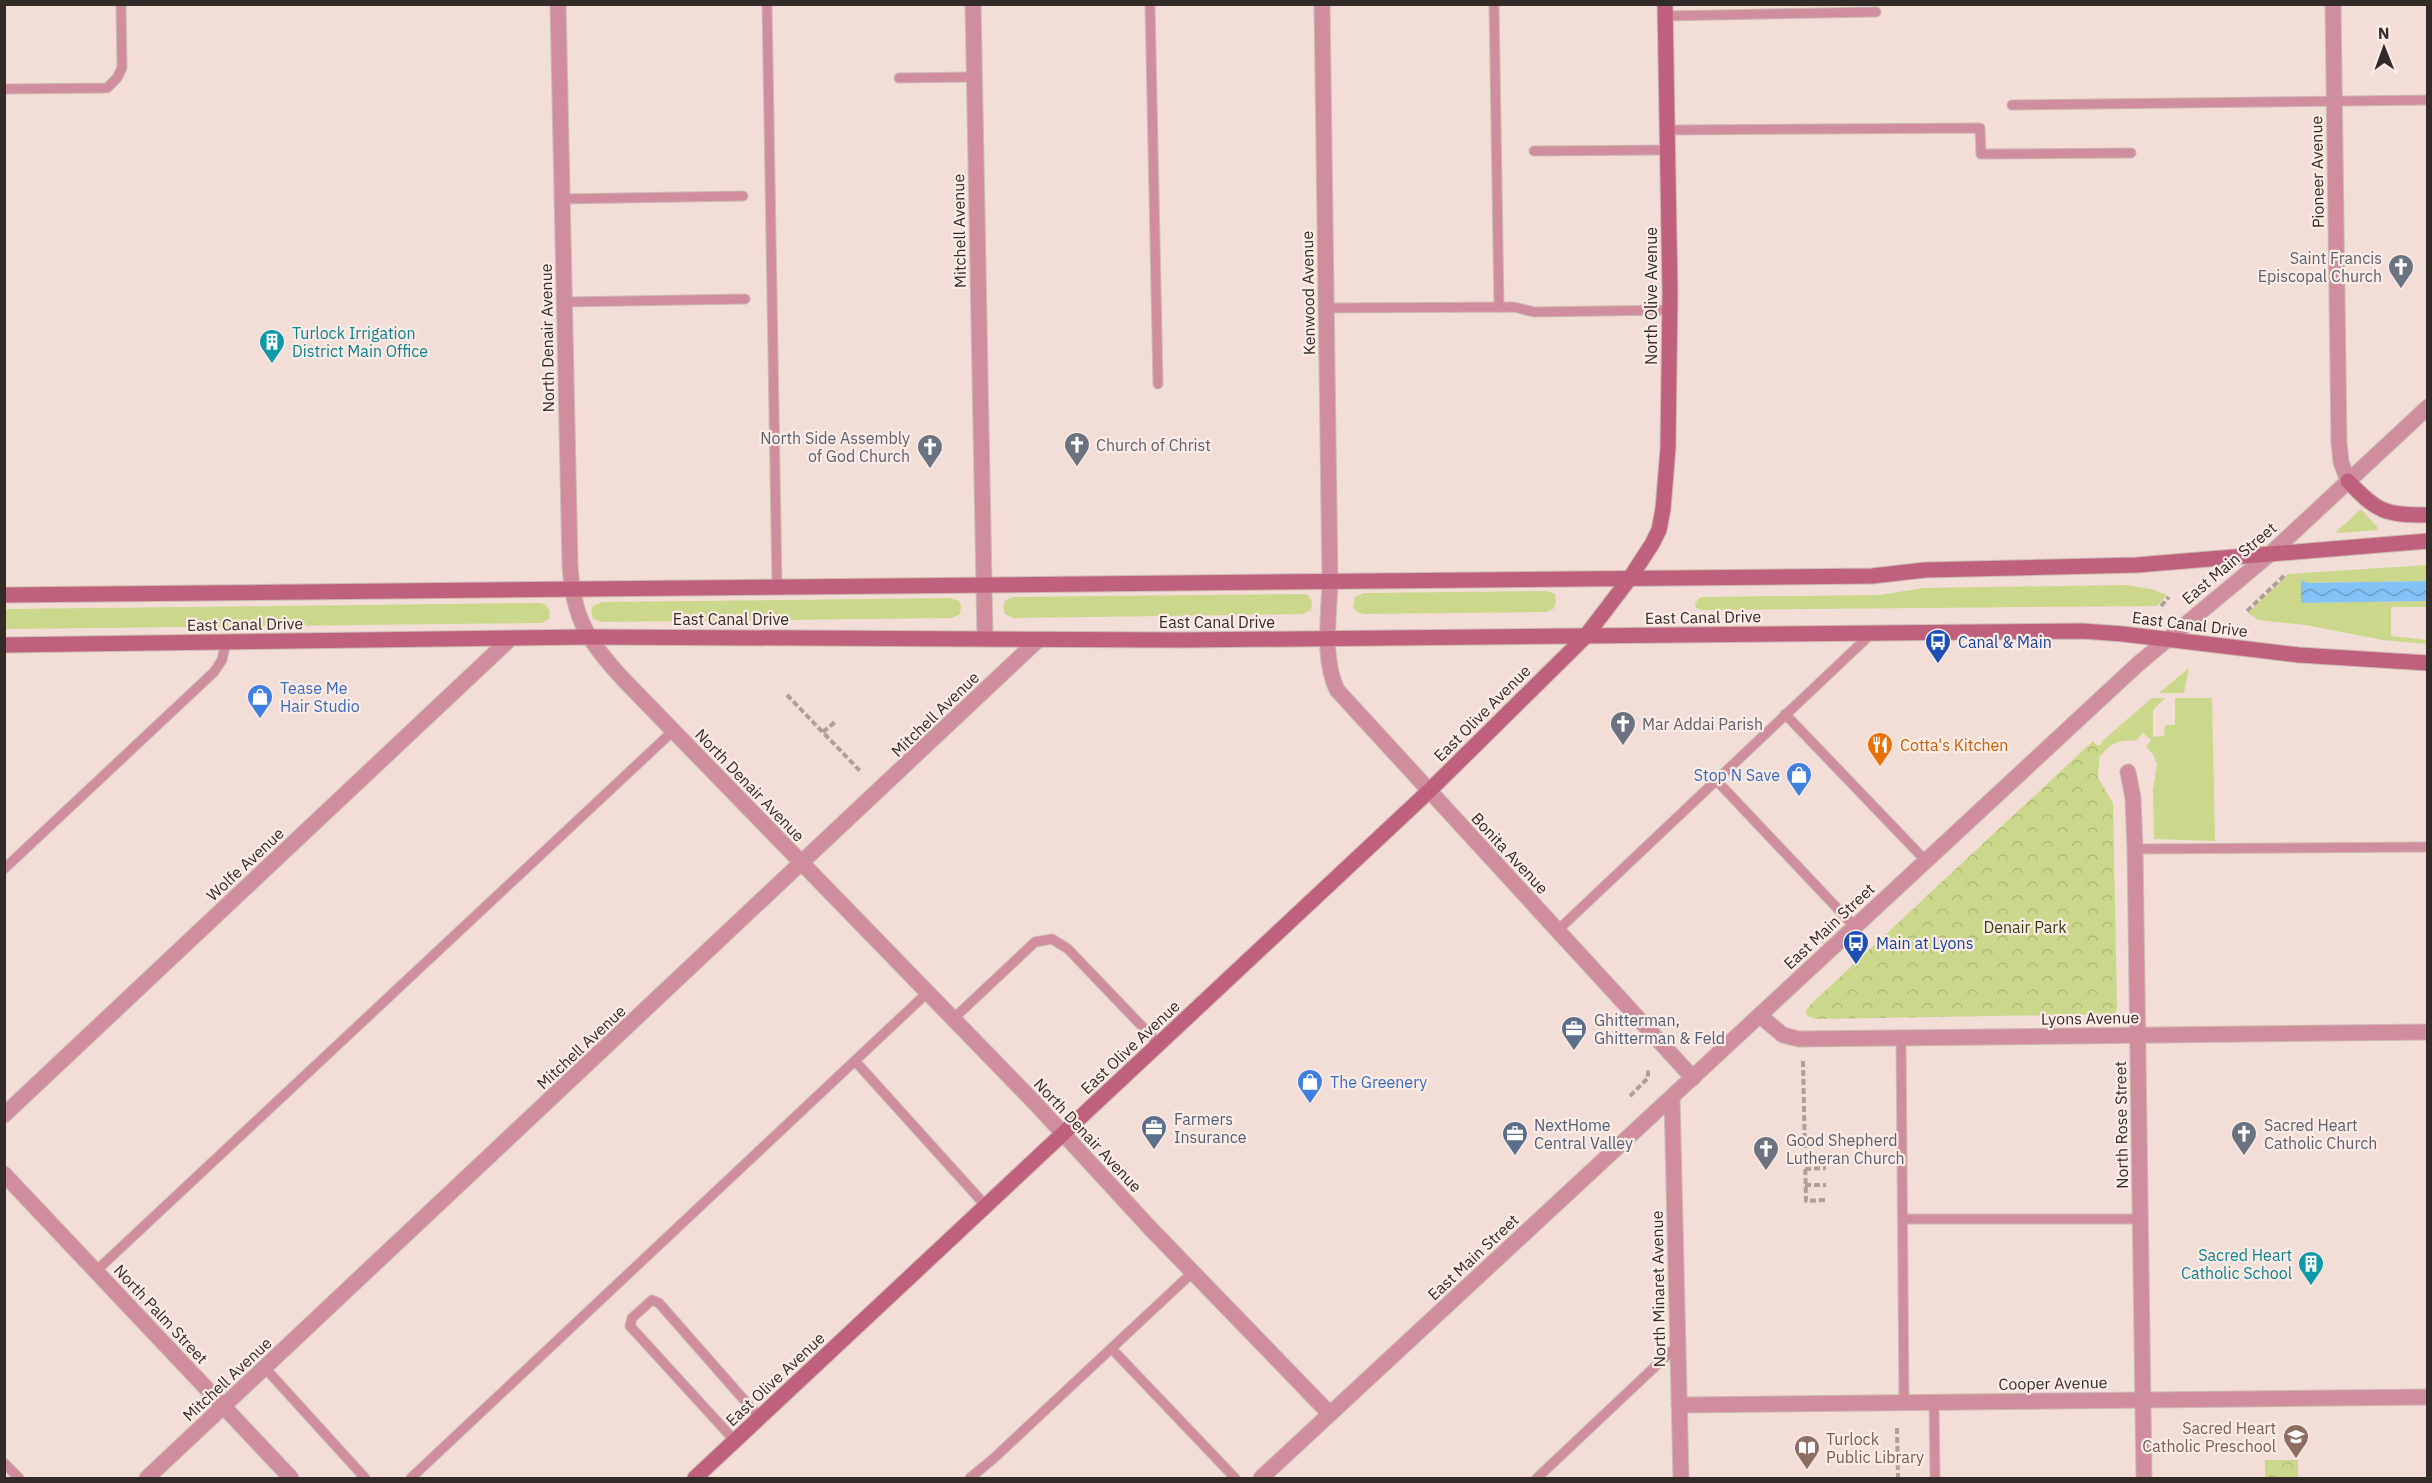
<svg xmlns="http://www.w3.org/2000/svg" width="2432" height="1483" font-family="'IBM Plex Sans',sans-serif">
	<style>
		.grass { fill: #cbd88b }
		.park { fill: url(#park-crowns) }
		.water { fill: url(#water-waves) }
		.lines { fill: none; stroke-linecap: round; stroke-linejoin: round }
		.lane-casing { stroke: #ccbab3; stroke-width: 11 }
		.street-casing { stroke: #ccbab3; stroke-width: 17 }
		.secondary-casing { stroke: #ccbab3; stroke-width: 17 }
		.path { stroke: #ae9f99; stroke-width: 4; stroke-dasharray: 6 3; stroke-linecap: butt }
		.lane { stroke: #cf8d9d; stroke-width: 9 }
		.street { stroke: #cf8d9d; stroke-width: 15 }
		.secondary { stroke: #bf607c; stroke-width: 15 }
		.labels { text-anchor: middle; stroke-width: 4.5; stroke-linejoin: round; paint-order: stroke }
		.street-label { font-size: 16px; fill: #322b28; stroke: #fdece6 }
		.worship-label { font-size: 16px; fill: #5b616d; stroke: #fdece6; text-anchor: start }
		.culture-label { font-size: 16px; fill: #0d838f; stroke: #fdece6; text-anchor: start }
		.transit-label { font-size: 16px; fill: #164399; stroke: #fdece6; text-anchor: start }
		.shop-label { font-size: 16px; fill: #366cbe; stroke: #fdece6; text-anchor: start }
		.food-label { font-size: 16px; fill: #c56008; stroke: #fdece6; text-anchor: start }
		.park-label { font-size: 16px; fill: #373d14; stroke: #fdece6 }
		.service-label { font-size: 16px; fill: #4e5e75; stroke: #fdece6; text-anchor: start }
		.education-label { font-size: 16px; fill: #785e54; stroke: #fdece6; text-anchor: end }
	</style>
	<defs>
		<pattern id="park-crowns" width="20" height="18" patternUnits="userSpaceOnUse" patternTransform="scale(1.5)"><rect width="20" height="18" fill="#cbd88b"/><path d="M2 6a3 3 0 1 1 6 0M12 15a3 3 0 1 1 6 0" fill="none" stroke="#afba78"/></pattern>
		<pattern id="water-waves" width="16" height="10" patternUnits="userSpaceOnUse" patternTransform="scale(1.5)"><rect width="16" height="10" fill="#84c1f6"/><path d="M0 5q4-4 8 0t8 0" fill="none" stroke="#6d9dc7"/></pattern>
	</defs>
	<rect width="100%" height="100%" fill="#f2ded6"/>
	<g class="grass">
		<path d="M2361,509L2377,527V530L2340,533L2336,532Z"/>
		<path d="M2427,565V581L2308,583L2301,581L2302,603L2427,601V607H2391V636L2427,640V644L2383,640L2305,625L2258,620L2248,613L2288,574Z"/>
		<path d="M2126,585L2151,589L2167,595L2157,606L1702,610L1696,608L1695,604L1698,599L1702,597L1880,595L1923,588Z"/>
		<path d="M1547,591L1555,594L1556,603L1553,609L1547,612L1364,614L1357,612L1353,607L1355,597L1364,593Z"/>
		<path d="M1302,594L1308,595L1312,602L1311,610L1303,614L1013,618L1005,614L1003,607L1005,601L1013,597Z"/>
		<path d="M951,598L959,601L961,606L960,614L952,618L602,622L593,619L591,612L593,606L602,602Z"/>
		<path d="M539,603L545,604L550,611L549,619L542,623L5,629V609Z"/>
		<path d="M2189,668L2184,693H2159Z"/>
		<path d="M2152,698H2165L2153,710V737L2164,736L2165,725H2175V698H2212L2215,841L2154,839L2153,790L2157,764L2153,754L2146,747L2151,740L2143,733L2136,741C2120,739 2109,744 2100,757L2097,745H2101L2102,741Z"/>
	</g>
	<g class="park">
		<path d="M2093,741L2100,749L2098,778L2113,803L2117,1008L2115,1014L1816,1019L1807,1016L1806,1011L1810,1005Z"/>
		<rect x="2265" y="1460" width="33" height="18"/>
	</g>
	<path class="water" d="M2301,580L2308,583L2427,581V601L2301,603Z"/>
	<g class="lines">
		<defs>
			<g id="lane">
				<path d="M767,4L777,587"/>
				<path d="M1150,4L1158,384"/>
				<path d="M1494,4L1499,307"/>
				<path d="M1665,16L1876,12"/>
				<path d="M899,78L974,77"/>
				<path d="M4,89L107,88L117,78L122,68L121,4"/>
				<path d="M2012,105L2428,100"/>
				<path d="M1667,130L1980,128L1981,154L2131,153"/>
				<path d="M1534,151L1667,150"/>
				<path d="M562,199L743,196"/>
				<path d="M565,302L745,299"/>
				<path d="M1326,308L1514,307L1534,312L1670,310"/>
				<path d="M1785,714L1926,861"/>
				<path d="M1716,780L1855,927"/>
				<path d="M2135,849L2428,847"/>
				<path d="M4,869L214,672L222,660L226,642"/>
				<path d="M1557,931L1871,634"/>
				<path d="M953,1019L1035,942L1052,939L1068,949L1159,1044"/>
				<path d="M1901,1038L1904,1402"/>
				<path d="M855,1061L986,1206"/>
				<path d="M1903,1219H2140"/>
				<path d="M96,1271L673,731"/>
				<path d="M1112,1349L1235,1478"/>
				<path d="M265,1368L365,1478"/>
				<path d="M1934,1402L1935,1478"/>
				<path d="M735,1441L630,1326L632,1318L652,1300L659,1303L760,1418"/>
				<path d="M4,1463L19,1478"/>
				<path d="M411,1478L927,993"/>
				<path d="M970,1478L993,1459L1193,1272"/>
				<path d="M1537,1478L1678,1345"/>
			</g>
			<g id="street">
				<path d="M558,4L570,565C573,618 587,640 623,679L1035,1103L1150,1228L1330,1414"/>
				<path d="M973,4L985,638"/>
				<path d="M1322,4L1330,582C1329,617 1322,658 1337,690L1693,1078"/>
				<path d="M2333,4L2339,443L2341,462L2348,481"/>
				<path d="M2128,772L2133,798L2135,849L2144,1478"/>
				<path d="M1760,1016L1783,1035L1799,1039L2428,1032"/>
				<path d="M1672,1098L1681,1478"/>
				<path d="M4,1115L510,639"/>
				<path d="M4,1174L291,1478"/>
				<path d="M1679,1405L2428,1397"/>
				<path d="M147,1478L1038,640"/>
				<path d="M1261,1478L2138,664L2270,554L2428,407"/>
			</g>
			<g id="secondary">
				<path d="M2348,481C2377,512 2385,515 2428,515"/>
				<path d="M4,595L1872,576L1925,570L2137,565L2428,541"/>
				<path d="M4,645L589,637L1183,640L2082,631L2123,634L2299,655L2428,663"/>
				<path d="M695,1478L1428,792L1585,637L1630,578L1652,544L1659,530L1663,509L1668,448L1670,292L1665,4"/>
			</g>
		</defs>
		<use href="#lane" class="lane-casing"/>
		<use href="#street" class="street-casing"/>
		<use href="#secondary" class="secondary-casing"/>
		<g class="path">
			<path d="M2161,606L2169,597"/>
			<path d="M2247,611L2286,574"/>
			<path d="M787,695L862,773"/>
			<path d="M823,732L835,722"/>
			<path d="M1803,1061L1806,1201L1825,1200"/>
			<path d="M1630,1096L1648,1078V1068"/>
			<path d="M1805,1169L1826,1168"/>
			<path d="M1805,1185H1826"/>
			<path d="M1897,1428L1898,1478"/>
		</g>
		<use href="#lane" class="lane"/>
		<use href="#street" class="street"/>
		<use href="#secondary" class="secondary"/>
	</g>
	<defs>
		<symbol id="church-pin" viewBox="-11 -11 22 30"><path d="M0 17L-7.5 6A9.5 9.5 0 1 1 7.5 6Z" fill="#6b7280" stroke="#fdece6"/><path d="M-1.2-6h2.4v3.5h3.3v2.4h-3.3V6h-2.4V-.1h-3.3v-2.4h3.3Z" fill="#fff"/></symbol>
		<symbol id="building-pin" viewBox="-11 -11 22 30"><path d="M0 17L-7.5 6A9.5 9.5 0 1 1 7.5 6Z" fill="#0f9aa8" stroke="#fdece6"/><path d="M-4-6H4V6H1V3H-1V6H-4ZM-2.5-4.3h1.7v1.8h-1.7ZM.8-4.3h1.7v1.8H.8ZM-2.5-1h1.7V.8h-1.7ZM.8-1h1.7V.8H.8Z" fill="#fff"/></symbol>
		<symbol id="bus-pin" viewBox="-11 -11 22 30"><path d="M0 17L-7.5 6A9.5 9.5 0 1 1 7.5 6Z" fill="#1a4fb4" stroke="#fdece6"/><path d="M-5-6H5V4H4V6H2V4H-2V6H-4V4H-5ZM-3.5-4V0h7V-4ZM-3.5 1.2v1.5H-2V1.2ZM2 1.2v1.5H3.5V1.2Z" fill="#fff"/></symbol>
		<symbol id="shop-pin" viewBox="-11 -11 22 30"><path d="M0 17L-7.5 6A9.5 9.5 0 1 1 7.5 6Z" fill="#3f7fe0" stroke="#fdece6"/><path d="M-5-2.5h2.3a2.7 3.5 0 0 1 5.4 0H5L5.5 6h-11ZM-1.5-2.5h3a1.5 2.3 0 0 0-3 0Z" fill="#fff"/></symbol>
		<symbol id="restaurant-pin" viewBox="-11 -11 22 30"><path d="M0 17L-7.5 6A9.5 9.5 0 1 1 7.5 6Z" fill="#e8710a" stroke="#fdece6"/><path d="M-5-6h1v4h1v-4h1v4h1v-4h1v5L-1.5 .5V6h-2V.5L-5-1ZM5-6V6H3V1.5H1.5Q1.5-4 5-6Z" fill="#fff"/></symbol>
		<symbol id="office-pin" viewBox="-11 -11 22 30"><path d="M0 17L-7.5 6A9.5 9.5 0 1 1 7.5 6Z" fill="#5c6f8a" stroke="#fdece6"/><path d="M-6-3h4V-5.5h4V-3h4V5H-6ZM-1-4.5V-3h2v-1.5ZM-6 0V1H6V0Z" fill="#fff"/></symbol>
		<symbol id="school-pin" viewBox="-11 -11 22 30"><path d="M0 17L-7.5 6A9.5 9.5 0 1 1 7.5 6Z" fill="#8d6e63" stroke="#fdece6"/><path d="M0-5L7-2L0 1L-7-2ZM-4 1L0 2.5L4 1V4Q0 6-4 4Z" fill="#fff"/></symbol>
		<symbol id="library-pin" viewBox="-11 -11 22 30"><path d="M0 17L-7.5 6A9.5 9.5 0 1 1 7.5 6Z" fill="#8d6e63" stroke="#fdece6"/><path d="M-6-4Q-3-5.5-.7-3.5V5Q-3 3-6 4ZM6-4Q3-5.5 .7-3.5V5Q3 3 6 4Z" fill="#fff"/></symbol>
	</defs>
	<g fill-rule="evenodd">
		<use href="#church-pin" x="2386" y="252" width="30" height="40"/>
		<use href="#building-pin" x="257" y="327" width="30" height="40"/>
		<use href="#church-pin" x="1062" y="430" width="30" height="40"/>
		<use href="#church-pin" x="915" y="432" width="30" height="40"/>
		<use href="#bus-pin" x="1923" y="627" width="30" height="40"/>
		<use href="#shop-pin" x="245" y="682" width="30" height="40"/>
		<use href="#church-pin" x="1608" y="709" width="30" height="40"/>
		<use href="#restaurant-pin" x="1865" y="730" width="30" height="40"/>
		<use href="#shop-pin" x="1784" y="760" width="30" height="40"/>
		<use href="#bus-pin" x="1841" y="928" width="30" height="40"/>
		<use href="#office-pin" x="1559" y="1014" width="30" height="40"/>
		<use href="#shop-pin" x="1295" y="1067" width="30" height="40"/>
		<use href="#office-pin" x="1139" y="1113" width="30" height="40"/>
		<use href="#office-pin" x="1500" y="1119" width="30" height="40"/>
		<use href="#church-pin" x="2229" y="1119" width="30" height="40"/>
		<use href="#church-pin" x="1751" y="1134" width="30" height="40"/>
		<use href="#building-pin" x="2296" y="1249" width="30" height="40"/>
		<use href="#school-pin" x="2281" y="1422" width="30" height="40"/>
		<use href="#library-pin" x="1792" y="1433" width="30" height="40"/>
	</g>
	<g class="labels">
		<g class="street-label">
			<text transform="translate(2317 172) rotate(-91)" y="6">Pioneer Avenue</text>
			<text transform="translate(959 231) rotate(-91)" y="6">Mitchell Avenue</text>
			<text transform="translate(1308 293) rotate(-91)" y="6">Kenwood Avenue</text>
			<text transform="translate(1651 296) rotate(-90)" y="6">North Olive Avenue</text>
			<text transform="translate(547 338) rotate(-91)" y="6">North Denair Avenue</text>
			<text transform="translate(2229 563) rotate(-40)" y="6">East Main Street</text>
			<text transform="translate(1703 617) rotate(-1)" y="6">East Canal Drive</text>
			<text x="731" y="625">East Canal Drive</text>
			<text x="1217" y="628">East Canal Drive</text>
			<text transform="translate(245 624) rotate(-1)" y="6">East Canal Drive</text>
			<text transform="translate(2190 624) rotate(7)" y="6">East Canal Drive</text>
			<text transform="translate(1482 713) rotate(-45)" y="6">East Olive Avenue</text>
			<text transform="translate(935 714) rotate(-44)" y="6">Mitchell Avenue</text>
			<text transform="translate(750 785) rotate(46)" y="6">North Denair Avenue</text>
			<text transform="translate(1510 853) rotate(47)" y="6">Bonita Avenue</text>
			<text transform="translate(245 864) rotate(-43)" y="6">Wolfe Avenue</text>
			<text transform="translate(1829 926) rotate(-43)" y="6">East Main Street</text>
			<text transform="translate(2090 1018) rotate(-1)" y="6">Lyons Avenue</text>
			<text transform="translate(581 1047) rotate(-43)" y="6">Mitchell Avenue</text>
			<text transform="translate(1130 1047) rotate(-43)" y="6">East Olive Avenue</text>
			<text transform="translate(2121 1125) rotate(-91)" y="6">North Rose Street</text>
			<text transform="translate(1088 1135) rotate(47)" y="6">North Denair Avenue</text>
			<text transform="translate(1473 1257) rotate(-43)" y="6">East Main Street</text>
			<text transform="translate(1658 1289) rotate(-91)" y="6">North Minaret Avenue</text>
			<text transform="translate(161 1314) rotate(47)" y="6">North Palm Street</text>
			<text transform="translate(227 1379) rotate(-43)" y="6">Mitchell Avenue</text>
			<text transform="translate(775 1379) rotate(-43)" y="6">East Olive Avenue</text>
			<text transform="translate(2053 1383) rotate(-1)" y="6">Cooper Avenue</text>
		</g>
		<g class="worship-label">
			<text x="2382" y="264" text-anchor="end">Saint Francis<tspan x="2382" dy="18">Episcopal Church</tspan></text>
			<text x="910" y="444" text-anchor="end">North Side Assembly<tspan x="910" dy="18">of God Church</tspan></text>
			<text x="1096" y="451">Church of Christ</text>
			<text x="1642" y="730">Mar Addai Parish</text>
			<text x="2264" y="1131">Sacred Heart<tspan x="2264" dy="18">Catholic Church</tspan></text>
			<text x="1786" y="1146">Good Shepherd<tspan x="1786" dy="18">Lutheran Church</tspan></text>
		</g>
		<g class="culture-label">
			<text x="292" y="339">Turlock Irrigation<tspan x="292" dy="18">District Main Office</tspan></text>
			<text x="2292" y="1261" text-anchor="end">Sacred Heart<tspan x="2292" dy="18">Catholic School</tspan></text>
		</g>
		<g class="transit-label">
			<text x="1958" y="648">Canal &amp; Main</text>
			<text x="1876" y="949">Main at Lyons</text>
		</g>
		<g class="shop-label">
			<text x="280" y="694">Tease Me<tspan x="280" dy="18">Hair Studio</tspan></text>
			<text x="1780" y="781" text-anchor="end">Stop N Save</text>
			<text x="1330" y="1088">The Greenery</text>
		</g>
		<g class="food-label">
			<text x="1900" y="751">Cotta's Kitchen</text>
		</g>
		<g class="park-label">
			<text x="2025" y="933">Denair Park</text>
		</g>
		<g class="service-label">
			<text x="1594" y="1026">Ghitterman,<tspan x="1594" dy="18">Ghitterman &amp; Feld</tspan></text>
			<text x="1174" y="1125">Farmers<tspan x="1174" dy="18">Insurance</tspan></text>
			<text x="1534" y="1131">NextHome<tspan x="1534" dy="18">Central Valley</tspan></text>
		</g>
		<g class="education-label">
			<text x="2276" y="1434">Sacred Heart<tspan x="2276" dy="18">Catholic Preschool</tspan></text>
			<text x="1826" y="1445" text-anchor="start">Turlock<tspan x="1826" dy="18">Public Library</tspan></text>
		</g>
	</g>
	<rect width="2432" height="1483" fill="none" stroke="#322b28" stroke-width="12"/>
	<g transform="translate(2384 48) rotate(359)" stroke="#fdece6" stroke-width="4.5" paint-order="stroke">
	<path d="M0-4.5L10 22L0 15L-10 22Z" fill="#322b28"/>
	<text y="-9" font-size="16" font-weight="bold" text-anchor="middle" fill="#322b28">N</text>
	</g>
</svg>
